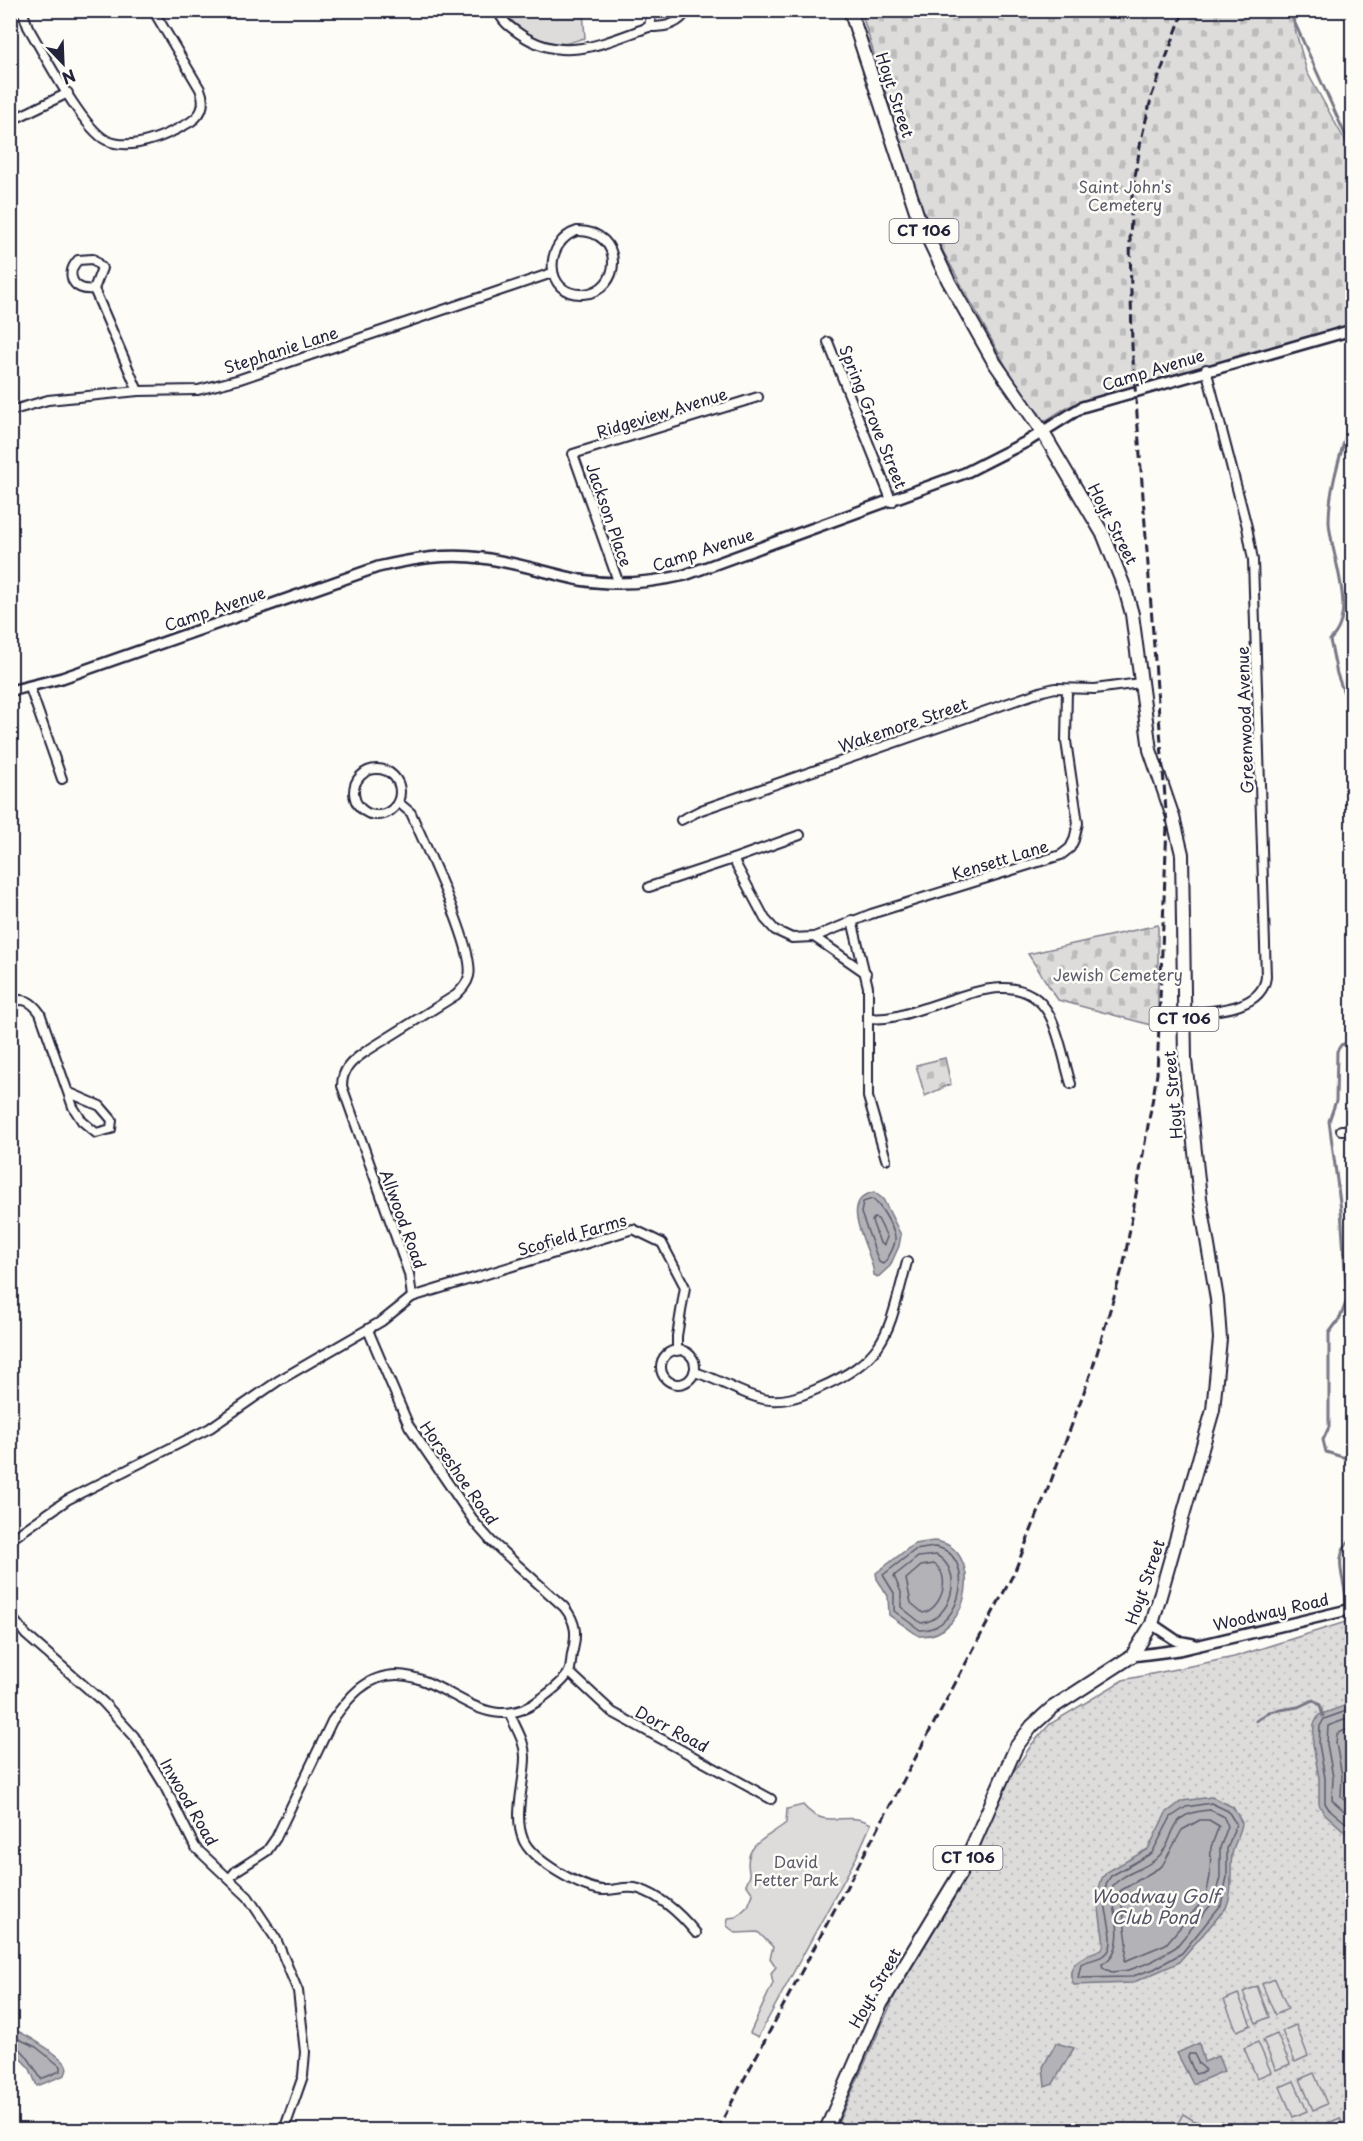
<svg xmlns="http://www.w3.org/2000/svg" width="1363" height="2141" font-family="'Playpen Sans',sans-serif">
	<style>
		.grass { fill: url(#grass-dots); stroke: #807f8b; stroke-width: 1.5 }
		.cemetery { fill: url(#cemetery-stones); stroke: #807f8b; stroke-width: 1.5 }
		.park { fill: #dddcdb; stroke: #807f8b; stroke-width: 1.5 }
		.water { fill: #b2b2b7; stroke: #787885; stroke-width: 1.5 }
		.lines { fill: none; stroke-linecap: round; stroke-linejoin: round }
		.shore { stroke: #5c5c6d; stroke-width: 1.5 }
		.stream { stroke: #787885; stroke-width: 3 }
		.minor-casing { stroke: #22223b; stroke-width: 12 }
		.tertiary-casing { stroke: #22223b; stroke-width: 14 }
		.primary-casing { stroke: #22223b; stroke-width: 16 }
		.minor { stroke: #fdfcf7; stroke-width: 8 }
		.tertiary { stroke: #fdfcf7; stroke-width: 9 }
		.primary { stroke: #fdfcf7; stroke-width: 12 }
		.rail { stroke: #22223b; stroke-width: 3; stroke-dasharray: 9 4.5; stroke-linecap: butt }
		.labels { text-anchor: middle; stroke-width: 5; stroke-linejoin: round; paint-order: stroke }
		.shield { fill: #fdfcf7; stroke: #646373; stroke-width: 1.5 }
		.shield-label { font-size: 15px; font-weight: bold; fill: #22223b }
		.street-label { font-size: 16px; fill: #22223b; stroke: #fdfcf7 }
		.park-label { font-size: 16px; fill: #5a5a6b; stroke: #fdfcf7 }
		.water-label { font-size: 18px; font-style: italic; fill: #545466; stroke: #fdfcf7 }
	</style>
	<defs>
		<pattern id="grass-dots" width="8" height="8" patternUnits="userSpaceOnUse" patternTransform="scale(1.5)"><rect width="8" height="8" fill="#dddcdb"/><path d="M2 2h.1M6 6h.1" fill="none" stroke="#bdbcbd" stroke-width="1.8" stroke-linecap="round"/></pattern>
		<pattern id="cemetery-stones" width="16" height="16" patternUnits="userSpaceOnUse" patternTransform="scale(1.5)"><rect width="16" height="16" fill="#dddcdb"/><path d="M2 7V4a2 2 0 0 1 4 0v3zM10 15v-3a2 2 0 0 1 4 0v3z" fill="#bdbcbd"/></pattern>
	</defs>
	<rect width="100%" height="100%" fill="#fdfcf7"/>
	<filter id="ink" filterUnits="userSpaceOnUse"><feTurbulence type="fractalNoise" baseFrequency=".0167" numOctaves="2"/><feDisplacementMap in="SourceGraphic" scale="12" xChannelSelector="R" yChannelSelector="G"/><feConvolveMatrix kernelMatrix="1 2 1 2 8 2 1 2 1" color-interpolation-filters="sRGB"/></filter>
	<g filter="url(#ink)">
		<path class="grass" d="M1352,1620V2130H835L896,1993L959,1890L1011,1776L1032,1744L1050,1724L1123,1680L1234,1657Z"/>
		<g class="cemetery">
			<path d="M861,11H1290L1307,72L1348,146L1352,174V327L1247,354L1067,407L1042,423L1007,368L922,213Z"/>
			<path d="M1158,925V1027L1058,1000L1028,954Z"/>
			<path d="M945,1058L951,1084L925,1096L916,1065Z"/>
		</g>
		<g class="park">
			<path d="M503,11H583L585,38C576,40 565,45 556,45C537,44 514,25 503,11Z"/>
			<path d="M803,1805C826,1832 846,1809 871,1824L856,1858L758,2037L750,2033L773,1983L771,1973L776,1967L770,1958L773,1947L758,1932L736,1933L727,1926L728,1918L736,1917L748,1906L753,1894L746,1884L750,1876C741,1844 765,1840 786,1823L787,1809Z"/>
			<path d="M1275,1979L1288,2009L1275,2015L1262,1984Z"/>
			<path d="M1257,1986L1269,2017L1256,2023L1243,1992Z"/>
			<path d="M1238,1994L1251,2025L1237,2031L1224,2000Z"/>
			<path d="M1296,2025L1308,2056L1295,2062L1282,2031Z"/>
			<path d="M1277,2034L1290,2064L1276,2070L1263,2040Z"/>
			<path d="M1258,2042L1271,2072L1257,2078L1244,2048Z"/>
			<path d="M1314,2073L1327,2104L1313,2110L1300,2079Z"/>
			<path d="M1294,2081L1307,2111L1293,2117L1280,2087Z"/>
			<path d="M1183,2114L1198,2123L1193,2130H1186L1177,2125Z"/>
			<path d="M1340,2118L1345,2130H1329L1326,2124Z"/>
		</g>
		<g class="water">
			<path d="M874,1192L883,1199L901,1235L899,1246L890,1266L878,1277L874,1275C873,1250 835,1201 874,1192Z"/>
			<path d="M934,1541C986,1546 971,1639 919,1636L889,1615L888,1596L877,1579L876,1573L914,1544Z"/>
			<path d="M1352,1703V1838L1323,1812L1319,1804V1778L1313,1745L1314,1724L1319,1715Z"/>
			<path d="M1212,1797L1233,1807L1242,1823C1241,1833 1235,1841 1233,1850C1228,1870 1235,1887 1226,1908L1178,1963L1132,1983L1074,1985C1062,1963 1086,1955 1102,1949L1104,1944L1097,1895L1102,1878L1107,1872L1148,1849L1166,1813L1182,1801Z"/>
			<path d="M11,2029C22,2031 56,2053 64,2062C68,2066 67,2071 65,2075L37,2086L30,2069L11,2048Z"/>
			<path d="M1056,2043L1074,2048L1053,2084L1045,2087L1043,2067Z"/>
			<path d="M1199,2043L1204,2062L1218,2056L1224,2071L1193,2084L1177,2053Z"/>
		</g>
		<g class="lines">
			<g class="shore">
				<path d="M872,1199C880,1203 893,1227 895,1237C896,1245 888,1259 883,1264L879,1262L861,1213L863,1202Z"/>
				<path d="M874,1218L878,1219L887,1237L884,1245L880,1243L872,1221Z"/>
				<path d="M934,1547C977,1551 964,1631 920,1630L894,1611V1593L883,1575L915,1550Z"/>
				<path d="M936,1555C965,1570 952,1620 921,1623L901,1607V1592L894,1576L918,1557Z"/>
				<path d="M934,1564C952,1576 942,1608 923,1613L911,1603L906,1579L921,1566Z"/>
				<path d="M1352,1709L1324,1719L1320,1726L1319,1744L1325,1778V1803L1328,1808L1352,1828"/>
				<path d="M1352,1717L1328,1726L1327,1744L1333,1777L1332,1800L1352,1818"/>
				<path d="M1352,1727L1337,1734L1336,1743L1342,1776L1341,1797L1352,1807"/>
				<path d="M1211,1803L1228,1811L1236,1824L1227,1849V1877L1221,1905L1182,1953L1154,1969L1130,1977L1078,1978L1081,1964C1088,1960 1101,1959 1107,1953C1121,1937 1093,1898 1111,1876L1152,1853L1171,1817L1186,1807Z"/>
				<path d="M1210,1810L1223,1816L1228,1826L1220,1848V1877L1214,1901L1176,1947L1151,1962L1129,1970L1112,1972L1103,1968L1102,1964C1126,1952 1117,1916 1111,1894L1113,1886C1123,1873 1143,1870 1156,1859C1180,1839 1162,1813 1210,1810Z"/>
				<path d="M1200,1820H1209L1219,1826L1211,1847L1210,1876L1206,1897L1166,1944L1125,1961L1127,1942L1120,1891L1162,1866L1182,1830Z"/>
				<path d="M10,2035L36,2047L60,2066V2071L41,2079C34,2068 24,2046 10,2044"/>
				<path d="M1189,2054H1194L1199,2064L1205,2069L1204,2072L1195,2074L1188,2057Z"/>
			</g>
			<g class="stream">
				<path d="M1289,10L1348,141L1352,163"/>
				<path d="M1352,414C1343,448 1329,485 1329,521C1330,555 1359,613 1330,640L1337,674L1352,715"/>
				<path d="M1352,1041L1341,1045L1337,1051L1336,1101L1329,1121L1341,1210L1347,1300L1340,1318L1329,1333V1427L1323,1440L1326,1452L1352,1460"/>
				<path d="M1346,1607C1348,1581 1329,1560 1352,1538"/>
				<path d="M1345,1614L1349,1660L1352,1664"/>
				<path d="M1256,1721L1269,1712L1298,1707L1313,1700L1320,1705L1323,1716"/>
			</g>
			<defs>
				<g id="minor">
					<path d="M22,10L28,27C43,52 82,128 106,140C130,152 163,137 185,125C201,117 207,106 200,89L153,10"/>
					<path d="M498,10C502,22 510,27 520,34C563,64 603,43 649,27"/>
					<path d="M652,10L649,27C662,27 675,26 684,15L683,10"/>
					<path d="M10,121L68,93"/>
					<path d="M577,231C625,230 623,292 583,294C543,296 544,241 577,231Z"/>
					<path d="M94,289L102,268L93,259L78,260C64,275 74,292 94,289L138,391"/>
					<path d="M828,342L892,502"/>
					<path d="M10,411L48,400L138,391L198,390L240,379L552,273"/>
					<path d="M619,584L573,454L758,397"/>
					<path d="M30,688L62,779"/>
					<circle cx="377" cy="792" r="23"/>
					<path d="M398,802L411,813C423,841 476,951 469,976C467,984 462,989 456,995L365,1052C352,1061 342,1069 342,1086L409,1274L412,1297"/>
					<path d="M681,820L701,810L1043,691L1055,688L1095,689L1140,683"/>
					<path d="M800,835L733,859L765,919L775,930L792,938L814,937L871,914L1061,855L1070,848L1074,840L1078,823L1066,741L1067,689"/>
					<path d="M649,887L733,859"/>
					<path d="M852,920L868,987V1097L886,1159"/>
					<path d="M814,937L866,973"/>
					<path d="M10,1003C24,996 32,1002 40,1013L73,1107L82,1121L96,1133L111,1129L112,1120L100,1106L70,1093"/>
					<path d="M1184,1014C1210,1011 1262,1011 1266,977L1253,560L1247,527L1206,369"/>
					<path d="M870,1018C889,1020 905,1014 924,1008C963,997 1022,966 1049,1014C1060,1034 1064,1062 1071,1084"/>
					<path d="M1341,1130H1352"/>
					<circle cx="678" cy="1367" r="17"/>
					<path d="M694,1372C718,1378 739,1394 763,1399C782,1403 799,1397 817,1389C889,1358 888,1332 907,1262"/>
					<path d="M10,1540L67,1500L210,1428L278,1381L382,1321L412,1297L633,1229L662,1243L685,1287L677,1336V1351"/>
					<path d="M10,1615L26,1635L103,1702L134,1736L163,1783L195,1847L248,1897L276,1939L298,1991L305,2052L303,2076L284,2130"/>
					<path d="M569,1672L612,1712L771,1799"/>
					<path d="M510,1714C516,1729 525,1741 525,1757C525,1782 513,1815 523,1839C531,1860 581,1888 602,1890C615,1891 626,1885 639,1889C661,1896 682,1916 696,1933"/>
					<path d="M230,1878L236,1871L267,1851L276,1838L332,1721C348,1698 366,1675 397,1675C449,1676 487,1742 542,1698C550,1692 564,1682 569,1672C571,1668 571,1660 572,1654C577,1635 577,1623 564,1607L491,1541L476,1524L409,1426L368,1330"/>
				</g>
				<g id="tertiary">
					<path d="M10,691L62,678L378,567C412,559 447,553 482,558C515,562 547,573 580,580C616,586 650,583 685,575L965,473L1028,441L1082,407L1352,330"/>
					<path d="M1152,1624L1177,1641L1193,1644"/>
					<path d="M1132,1656L1179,1650L1352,1609"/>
				</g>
				<path id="primary" d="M826,2130L881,2004L961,1872L1016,1747L1032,1726L1052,1708L1132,1656L1152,1624L1213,1410L1220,1339L1217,1299L1200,1198L1185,1060L1182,854L1173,817L1150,750L1132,614L1125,589L1104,536L1042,431L994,362L948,280L918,217L850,10"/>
			</defs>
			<use href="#minor" class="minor-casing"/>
			<use href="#tertiary" class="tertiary-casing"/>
			<use href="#primary" class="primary-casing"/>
			<use href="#minor" class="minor"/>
			<use href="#tertiary" class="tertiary"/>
			<use href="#primary" class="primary"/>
			<path class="rail" d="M717,2130L1014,1573L1051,1481L1092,1370L1124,1263L1157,1074L1167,825L1132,346L1130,239L1132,196L1141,140L1152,95L1184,10"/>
		</g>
	</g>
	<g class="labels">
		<g class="shield">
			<rect x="889.5" y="219" width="69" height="24" rx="4.5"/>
			<rect x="1149.5" y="1007" width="69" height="24" rx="4.5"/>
			<rect x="933.5" y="1846" width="69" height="24" rx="4.5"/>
		</g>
		<g class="shield-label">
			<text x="924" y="236">CT 106</text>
			<text x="1184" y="1024">CT 106</text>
			<text x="968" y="1863">CT 106</text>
		</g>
		<g class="street-label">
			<text transform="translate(895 95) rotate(72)" y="6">Hoyt Street</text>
			<text transform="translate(281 350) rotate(-18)" y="6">Stephanie Lane</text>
			<text transform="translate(1153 370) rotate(-17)" y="6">Camp Avenue</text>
			<text transform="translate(662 413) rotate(-17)" y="6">Ridgeview Avenue</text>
			<text transform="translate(873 417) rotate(68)" y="6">Spring Grove Street</text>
			<text transform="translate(609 515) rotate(71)" y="6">Jackson Place</text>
			<text transform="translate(1113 524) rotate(63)" y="6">Hoyt Street</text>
			<text transform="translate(703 550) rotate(-18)" y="6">Camp Avenue</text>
			<text transform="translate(215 609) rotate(-19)" y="6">Camp Avenue</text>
			<text transform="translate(1245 720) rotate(-92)" y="6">Greenwood Avenue</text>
			<text transform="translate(903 725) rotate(-19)" y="6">Wakemore Street</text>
			<text transform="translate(1000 860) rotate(-17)" y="6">Kensett Lane</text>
			<text transform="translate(1173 1095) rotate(-95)" y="6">Hoyt Street</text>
			<text transform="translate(403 1219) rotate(70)" y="6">Allwood Road</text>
			<text transform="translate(572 1235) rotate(-16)" y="6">Scofield Farms</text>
			<text transform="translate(459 1473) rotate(55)" y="6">Horseshoe Road</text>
			<text transform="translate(1145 1582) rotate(-71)" y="6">Hoyt Street</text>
			<text transform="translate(1271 1612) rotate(-13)" y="6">Woodway Road</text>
			<text transform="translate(672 1729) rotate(28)" y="6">Dorr Road</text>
			<text transform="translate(189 1802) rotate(60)" y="6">Inwood Road</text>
			<text transform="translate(875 1988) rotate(-61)" y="6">Hoyt Street</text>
		</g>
		<g class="park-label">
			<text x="1125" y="193">Saint John's<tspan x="1125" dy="18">Cemetery</tspan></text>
			<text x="1118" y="981">Jewish Cemetery</text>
			<text x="796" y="1868">David<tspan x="796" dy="18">Fetter Park</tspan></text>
		</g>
		<g class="water-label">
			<text x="1155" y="1903">Woodway Golf<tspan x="1155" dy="21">Club Pond</tspan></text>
		</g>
	</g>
	<rect width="1363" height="2141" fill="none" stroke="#fdfcf7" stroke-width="36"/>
	<rect x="18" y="18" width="1327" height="2105" fill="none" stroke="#22223b" stroke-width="2" filter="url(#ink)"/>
	<g transform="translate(63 63) rotate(157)" stroke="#fdfcf7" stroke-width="4.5" paint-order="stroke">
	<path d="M0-4.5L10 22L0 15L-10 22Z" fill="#22223b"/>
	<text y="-9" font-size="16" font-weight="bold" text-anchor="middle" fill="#22223b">N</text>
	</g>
</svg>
